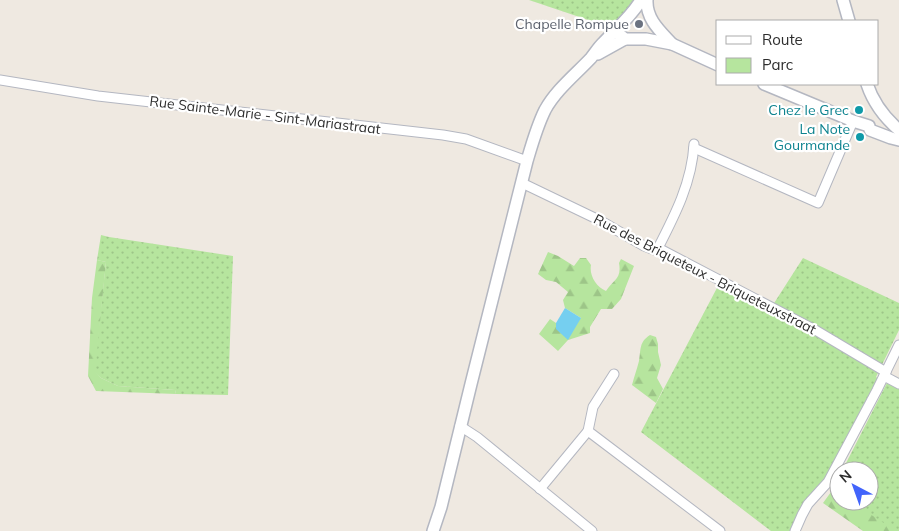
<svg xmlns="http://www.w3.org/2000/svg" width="899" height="531" font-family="Mulish,sans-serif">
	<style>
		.green { fill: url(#green-dots) }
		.forest { fill: url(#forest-firs) }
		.water { fill: #75cff0 }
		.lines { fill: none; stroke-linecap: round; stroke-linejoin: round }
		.minor-casing { stroke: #b4b7c1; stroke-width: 11 }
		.tertiary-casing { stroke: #b4b7c1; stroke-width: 14 }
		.minor { stroke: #fff; stroke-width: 9 }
		.tertiary { stroke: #fff; stroke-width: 11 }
		.worship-dot { fill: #6b7280; stroke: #fff; stroke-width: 2 }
		.culture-dot { fill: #0f9aa8; stroke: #fff; stroke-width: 2 }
		.labels { text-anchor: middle; stroke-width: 4.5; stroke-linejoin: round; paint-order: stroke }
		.worship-label { font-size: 14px; fill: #5b616d; stroke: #fff; text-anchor: end }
		.culture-label { font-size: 14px; fill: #0d838f; stroke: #fff; text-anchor: end }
		.street-label { font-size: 14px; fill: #2e2e2e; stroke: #fff }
	</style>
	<defs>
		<pattern id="green-dots" width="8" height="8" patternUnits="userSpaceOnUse" patternTransform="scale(1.25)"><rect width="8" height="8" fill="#b6e59e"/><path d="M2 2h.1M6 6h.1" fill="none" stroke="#9dc588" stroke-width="1.8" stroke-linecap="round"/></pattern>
		<pattern id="forest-firs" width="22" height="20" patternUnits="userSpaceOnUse" patternTransform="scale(1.25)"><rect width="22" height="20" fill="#b6e59e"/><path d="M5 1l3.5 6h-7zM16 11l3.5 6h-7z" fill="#9dc588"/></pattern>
	</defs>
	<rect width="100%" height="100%" fill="#efe9e1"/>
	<g class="green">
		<path d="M529,0H636L612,28Z"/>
		<path d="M101,235L109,237L233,256L228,395L176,394L175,390L118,386L101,378L94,372L106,262L97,260Z"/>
		<path d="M803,258L899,303V330L876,377L879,380L826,480L804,504L798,513L790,531H771L641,432L718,286L769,311Z"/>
		<path d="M889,379L899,385V531H893L846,501H869V471H842Z"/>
	</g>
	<g class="forest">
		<path d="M548,252L558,256L574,266L580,258H586L591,265C589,275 596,287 606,291C613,280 622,279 619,263L621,259L634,266L621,299L612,309H601L590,327V333L568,340L558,351L539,334L550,319L556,323V329L581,318L565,308L563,300L568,292L556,282L546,280L538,274Z"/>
		<path d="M97,260L106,262L95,372L101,378L118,386L175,390L176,394L96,391L88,376L92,298Z"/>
		<path d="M650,335L656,337L658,344V352L661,365L657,378L663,389L656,403L632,385C634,377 637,369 639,361C641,349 639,342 650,335Z"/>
		<path d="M831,492L839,495V501H850L896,531H863L823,503Z"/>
	</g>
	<path class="water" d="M565,308L581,318L568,340L556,329V323Z"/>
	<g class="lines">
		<defs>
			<g id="minor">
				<path d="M0,80L98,96L443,135L466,139L527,161"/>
				<path d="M694,148L818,203L853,121"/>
				<path d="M522,183L601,221L644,246L654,250L658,248L817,331L886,372"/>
				<path d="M658,248C675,215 692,182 694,144"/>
				<path d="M614,374L593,407L588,431L720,531"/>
				<path d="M884,376L899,384"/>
				<path d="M460,426L477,437L592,531"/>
				<path d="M540,489L588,431"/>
				<path d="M795,531L802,515L808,504L828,482L877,390L899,345"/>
			</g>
			<g id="tertiary">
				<path d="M647,0C646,19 660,31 672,44"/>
				<path d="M843,0L849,21"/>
				<path d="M618,28L619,34L625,39H646L672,44L718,65"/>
				<path d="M598,54L625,39"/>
				<path d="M764,84L853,121L869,126L870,130L891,138L899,140"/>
				<path d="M867,84C873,102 885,118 899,130"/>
				<path d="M433,531L441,507L471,384L527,161C532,144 537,126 545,110C556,90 575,75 591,58C595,53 598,48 603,43C616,29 631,17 641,0"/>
			</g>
		</defs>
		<use href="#minor" class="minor-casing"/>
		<use href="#tertiary" class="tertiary-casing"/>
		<use href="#minor" class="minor"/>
		<use href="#tertiary" class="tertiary"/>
	</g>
	<circle class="worship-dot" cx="639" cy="24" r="5"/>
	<g class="culture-dot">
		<circle cx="859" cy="110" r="5"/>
		<circle cx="860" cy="137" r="5"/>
	</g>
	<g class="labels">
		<g class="worship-label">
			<text x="629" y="29">Chapelle Rompue</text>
		</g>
		<g class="culture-label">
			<text x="849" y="115">Chez le Grec</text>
			<text x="850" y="134">La Note<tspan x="850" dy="16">Gourmande</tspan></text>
		</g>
		<g class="street-label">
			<text transform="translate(265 115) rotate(7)" y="5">Rue Sainte-Marie - Sint-Mariastraat</text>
			<text transform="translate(705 274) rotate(27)" y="5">Rue des Briqueteux - Briqueteuxstraat</text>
		</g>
	</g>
	<rect x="716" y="20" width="162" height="65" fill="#ffffff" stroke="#ababab"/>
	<rect x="726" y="36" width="25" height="8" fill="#ffffff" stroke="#ababab"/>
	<text x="762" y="45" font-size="15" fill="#2e2e2e">Route</text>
	<rect x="726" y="58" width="25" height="15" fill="#b6e59e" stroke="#ababab"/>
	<text x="762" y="70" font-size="15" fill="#2e2e2e">Parc</text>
	<g transform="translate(854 486) rotate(319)"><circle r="24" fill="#ffffff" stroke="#ababab"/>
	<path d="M0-4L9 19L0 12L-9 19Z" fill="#4264fb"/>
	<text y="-8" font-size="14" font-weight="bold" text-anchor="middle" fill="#2e2e2e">N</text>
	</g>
</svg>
